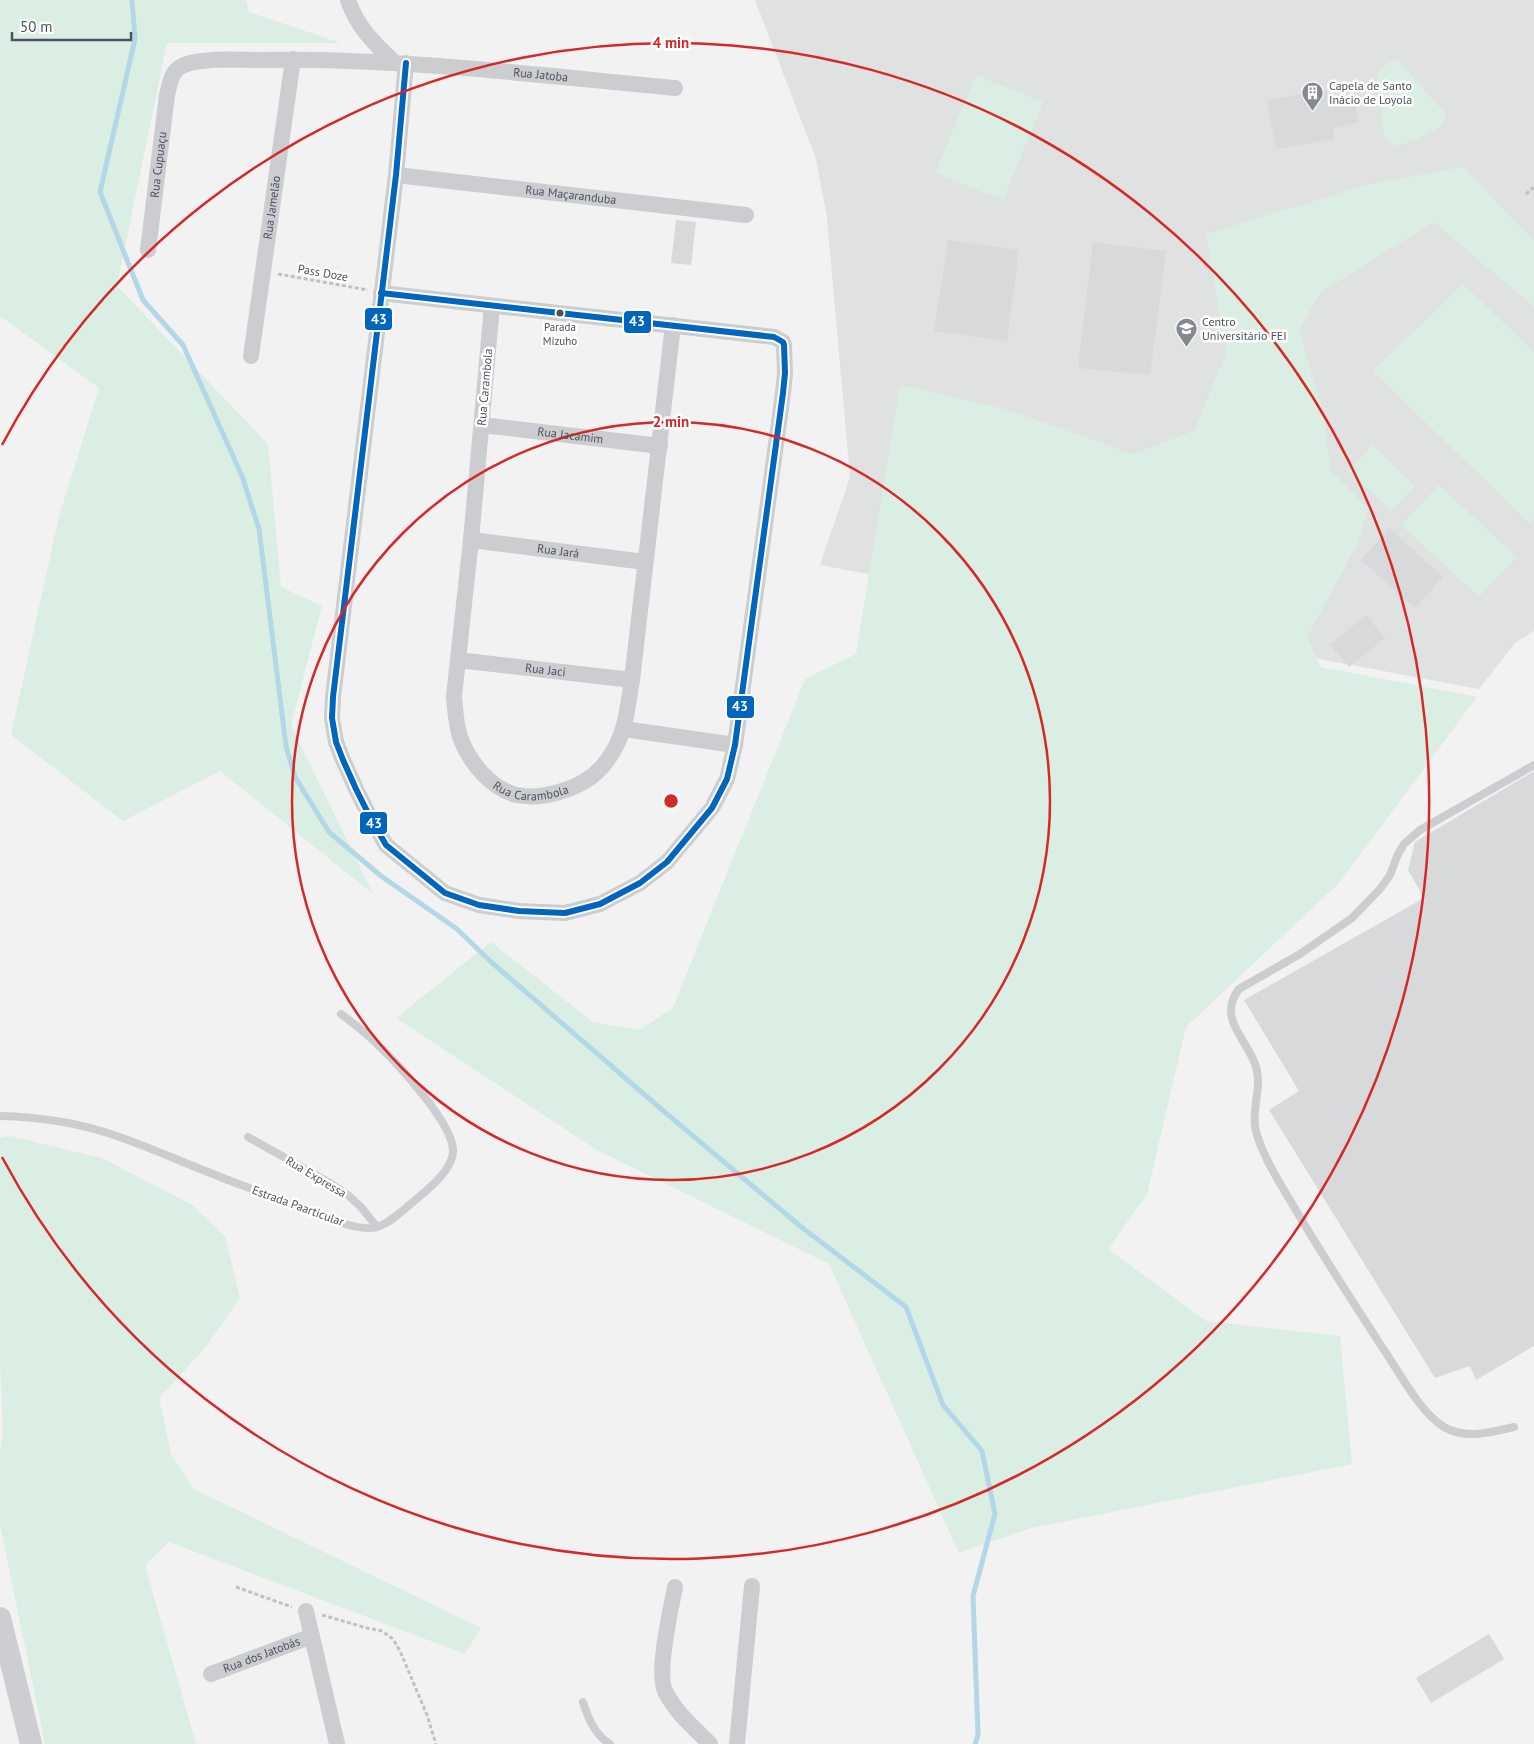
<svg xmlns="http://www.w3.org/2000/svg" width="1534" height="1744" font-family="'PT Sans',sans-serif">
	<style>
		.education { fill: #e0e1e1 }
		.green { fill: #daeee4 }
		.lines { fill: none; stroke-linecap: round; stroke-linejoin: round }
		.stream { stroke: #b3d7e7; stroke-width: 5 }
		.building { fill: #d8d9db }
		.path { stroke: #bcc4c2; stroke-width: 3; stroke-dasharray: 4 2.5; stroke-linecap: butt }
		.lane { stroke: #cccdd0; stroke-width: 8 }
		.street { stroke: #cccdd0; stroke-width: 16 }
		.secondary { stroke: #cdced1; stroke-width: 22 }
		.bus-1-casing { stroke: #fff; stroke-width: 10 }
		.bus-1 { stroke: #0065bd; stroke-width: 6 }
		.ring { fill: none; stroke: #d62828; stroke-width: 2.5 }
		.bus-dot { fill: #4b525c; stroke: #fff; stroke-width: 2 }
		.labels { text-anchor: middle; stroke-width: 5; stroke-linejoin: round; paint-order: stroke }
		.bus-label { font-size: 11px; fill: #4b525c; stroke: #fff }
		.street-label { font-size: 12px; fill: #4b525c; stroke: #fff }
		.poi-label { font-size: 12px; fill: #4b525c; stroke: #fff; text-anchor: start }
		.centre { fill: #d62828; stroke: #fff; stroke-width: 2.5 }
		.ring-label { font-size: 15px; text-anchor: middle; font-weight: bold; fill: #d62828; stroke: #fff; stroke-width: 5; stroke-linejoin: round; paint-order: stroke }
		.line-badge { stroke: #fff; stroke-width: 2 }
		.badge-label { font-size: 14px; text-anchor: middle; font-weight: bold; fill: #fff }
	</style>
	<rect width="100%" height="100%" fill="#f2f2f2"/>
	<path class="education" d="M755,0H1534V631L1515,643L1479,689L820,565L850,477L827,218L816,159Z"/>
	<g class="green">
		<path d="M0,0H246L249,12L341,43H167L117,286L268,444L281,587L322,606L291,725L373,894L220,771L123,821L11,735L59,516L99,388L0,316Z"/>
		<path d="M1398,60L1443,111L1446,117L1440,127L1413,141L1397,146L1391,143L1384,135L1377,76C1381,65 1388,62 1398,60Z"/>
		<path d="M976,75L1043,102L1003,200L935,173Z"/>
		<path d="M1463,167L1534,241V307L1434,222L1321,292L1299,330L1324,414L1330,470L1368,508L1358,543L1307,637L1321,667L1477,697L1339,883L1186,1027L1147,1194L1108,1249L1206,1321L1340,1336L1352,1464L1031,1528L959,1553L829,1264L597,1150L396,1018L491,942L593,1022L639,1030L673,1008L805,679L856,654L900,385L1005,409L1133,454L1194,431L1226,353L1206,234L1366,185Z"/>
		<path d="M1463,284L1534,352V519L1529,523L1373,371Z"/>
		<path d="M1372,445L1415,486L1392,511L1348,471Z"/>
		<path d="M1439,485L1517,557L1479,597L1401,525Z"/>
		<path d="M10,1136L102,1158L192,1205L225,1236L240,1298L205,1348L159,1398L171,1454L194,1489L481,1628L465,1654L169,1542L145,1565L196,1744H45L0,1525V1451L3,1435L0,1362V1138Z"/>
	</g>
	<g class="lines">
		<path class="stream" d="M132,0L135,39L100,192L143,300L183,345L242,476L259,529L286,746L295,777L329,832L381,876L457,929L490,961L660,1108L800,1226L906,1307L943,1405L982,1451L995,1514L973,1596L978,1735L975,1744"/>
	</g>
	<g class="building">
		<path d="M1326,90L1328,102L1354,97L1359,122L1334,128V139L1276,149L1267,100Z"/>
		<path d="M676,220L696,222L691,265L671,263Z"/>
		<path d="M948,240L1019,250L1007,341L934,331Z"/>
		<path d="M1093,242L1166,251L1150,375L1078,368Z"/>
		<path d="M1389,528L1443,577L1415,608L1361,560Z"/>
		<path d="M1366,615L1385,638L1349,667L1330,645Z"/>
		<path d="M1534,771V1346L1476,1380L1470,1366L1435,1378L1269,1110L1299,1091L1244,1000L1424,898L1408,870L1415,842Z"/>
		<path d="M1489,1634L1504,1659L1431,1703L1416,1678Z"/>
	</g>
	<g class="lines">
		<g class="path">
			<path d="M1526,194L1534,187"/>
			<path d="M278,274L368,290"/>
			<path d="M236,1587L292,1607"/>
			<path d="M322,1615L367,1628L382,1631L393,1639L400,1651L427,1715L436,1744"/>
		</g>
		<g class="lane">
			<path d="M0,1116C34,1117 68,1121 101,1131C139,1142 176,1160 213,1174C234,1183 256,1190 277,1198C299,1207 356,1234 377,1227C391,1223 409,1205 420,1196C432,1186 452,1169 453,1152C455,1125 396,1062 376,1043C365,1032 353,1023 341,1014"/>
			<path d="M248,1137L330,1183L349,1196L361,1207L377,1227"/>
			<path d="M1514,1427C1491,1432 1466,1440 1444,1427C1421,1414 1398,1370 1382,1347C1353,1302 1324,1258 1297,1212C1283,1188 1266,1163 1257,1135C1249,1112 1264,1087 1255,1064C1246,1038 1217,1018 1239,989L1300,954L1352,918L1380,889L1390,875L1398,854L1404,844L1420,830L1534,765"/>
			<path d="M583,1702C588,1718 595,1735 610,1744"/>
		</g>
		<g class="street">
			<path d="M348,0C357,27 374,43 394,62"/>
			<path id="s1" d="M396,175L746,215"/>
			<path id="s2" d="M148,250L167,95C170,84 171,71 182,66C200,57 241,60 262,60C400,58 537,75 675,88"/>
			<path d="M381,293L774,337L783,342L784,345L785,373L783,393L735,745L727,779L712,808L667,862L640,883L600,904L565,913L519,911L479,905L445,893L386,845L370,817L356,789L343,760L336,742L332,718L333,697L396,175L406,63"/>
			<path id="s3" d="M492,306L471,540L454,696C455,710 456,724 460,737C469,762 491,789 517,795C531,798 546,796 559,792C577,787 595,777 606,762C626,736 627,710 632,680L673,325"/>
			<path id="s4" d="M251,356L293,59"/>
			<path id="s5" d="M482,425L660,446"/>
			<path id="s6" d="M471,540L645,562"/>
			<path id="s7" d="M458,660L632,680"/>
			<path d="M624,729L735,745"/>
			<path d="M675,1587C671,1609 656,1672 665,1691C675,1712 694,1728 710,1744"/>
			<path d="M306,1611L337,1744"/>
			<path id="s8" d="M211,1674L312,1636"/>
			<path d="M737,1744L752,1586"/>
		</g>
		<path class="secondary" d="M0,1618L31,1744"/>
		<defs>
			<path id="bus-1" d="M381,293L774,337L783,342L784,345L785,373L783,393L735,745L727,779L712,808L667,862L640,883L600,904L565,913L519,911L479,905L445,893L386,845L370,817L356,789L343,760L336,742L332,718L333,697L396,175L406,63"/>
		</defs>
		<use href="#bus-1" class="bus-1-casing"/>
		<use href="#bus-1" class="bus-1"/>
	</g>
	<g class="ring">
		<circle cx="671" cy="801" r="379"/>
		<path d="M2 445A758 758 0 1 1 2 1157"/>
	</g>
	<defs>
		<symbol id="building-pin" viewBox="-11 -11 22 30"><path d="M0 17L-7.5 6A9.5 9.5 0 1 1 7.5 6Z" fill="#858a90" stroke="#fff"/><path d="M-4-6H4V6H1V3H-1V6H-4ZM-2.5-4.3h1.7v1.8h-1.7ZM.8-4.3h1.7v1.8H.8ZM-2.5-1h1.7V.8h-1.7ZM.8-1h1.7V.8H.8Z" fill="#fff"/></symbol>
		<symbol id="university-pin" viewBox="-11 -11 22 30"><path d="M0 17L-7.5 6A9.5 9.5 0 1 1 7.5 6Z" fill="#858a90" stroke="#fff"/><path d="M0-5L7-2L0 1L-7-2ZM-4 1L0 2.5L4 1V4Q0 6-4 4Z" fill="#fff"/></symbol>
	</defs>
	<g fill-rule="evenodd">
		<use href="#building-pin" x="1300" y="80" width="25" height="34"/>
		<use href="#university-pin" x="1174" y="316" width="25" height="34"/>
	</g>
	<circle class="bus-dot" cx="560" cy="313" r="4.5"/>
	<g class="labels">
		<g class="bus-label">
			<text x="560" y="331">Parada<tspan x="560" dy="14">Mizuho</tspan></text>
		</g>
		<g class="street-label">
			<text dy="4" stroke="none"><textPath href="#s2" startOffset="550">Rua Jatoba</textPath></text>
			<text dy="4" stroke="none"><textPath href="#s2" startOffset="86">Rua Cupuaçu</textPath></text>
			<text dy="4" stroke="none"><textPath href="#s1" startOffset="176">Rua Maçaranduba</textPath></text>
			<text dy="4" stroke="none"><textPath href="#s4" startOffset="150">Rua Jamelão</textPath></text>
			<text transform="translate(323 273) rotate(10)" y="4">Pass Doze</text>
			<text transform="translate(485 387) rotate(-85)" y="4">Rua Carambola</text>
			<text dy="4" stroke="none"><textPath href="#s5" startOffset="89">Rua Jacamim</textPath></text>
			<text dy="4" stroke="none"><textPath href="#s6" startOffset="88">Rua Jará</textPath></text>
			<text dy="4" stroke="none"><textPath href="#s7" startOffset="88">Rua Jaci</textPath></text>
			<text dy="4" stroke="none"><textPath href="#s3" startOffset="531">Rua Carambola</textPath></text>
			<text transform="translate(316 1177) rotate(31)" y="4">Rua Expressa</text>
			<text transform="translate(298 1206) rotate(20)" y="4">Estrada Paarticular</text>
			<text dy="4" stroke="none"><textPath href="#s8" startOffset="54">Rua dos Jatobás</textPath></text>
		</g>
		<g class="poi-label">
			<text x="1329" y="90">Capela de Santo<tspan x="1329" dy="14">Inácio de Loyola</tspan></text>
			<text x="1202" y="326">Centro<tspan x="1202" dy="14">Universitário FEI</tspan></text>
		</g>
	</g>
	<circle cx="671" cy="801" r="8" class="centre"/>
	<g class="ring-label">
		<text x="671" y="48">4 min</text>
		<text x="671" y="427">2 min</text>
	</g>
	<g class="line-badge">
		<rect x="364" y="307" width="29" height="24" rx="5" fill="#0065bd"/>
		<rect x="623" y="310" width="29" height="24" rx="5" fill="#0065bd"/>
		<rect x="726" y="695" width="29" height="24" rx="5" fill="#0065bd"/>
		<rect x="359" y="811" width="29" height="24" rx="5" fill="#0065bd"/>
	</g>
	<g class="badge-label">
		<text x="379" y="324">43</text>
		<text x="637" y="326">43</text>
		<text x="740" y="711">43</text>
		<text x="374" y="828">43</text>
	</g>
	<path d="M12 32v8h119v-8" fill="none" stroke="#4b525c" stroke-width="2.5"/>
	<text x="20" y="32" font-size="15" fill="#4b525c" stroke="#ffffff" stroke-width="4" paint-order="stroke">50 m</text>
</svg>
